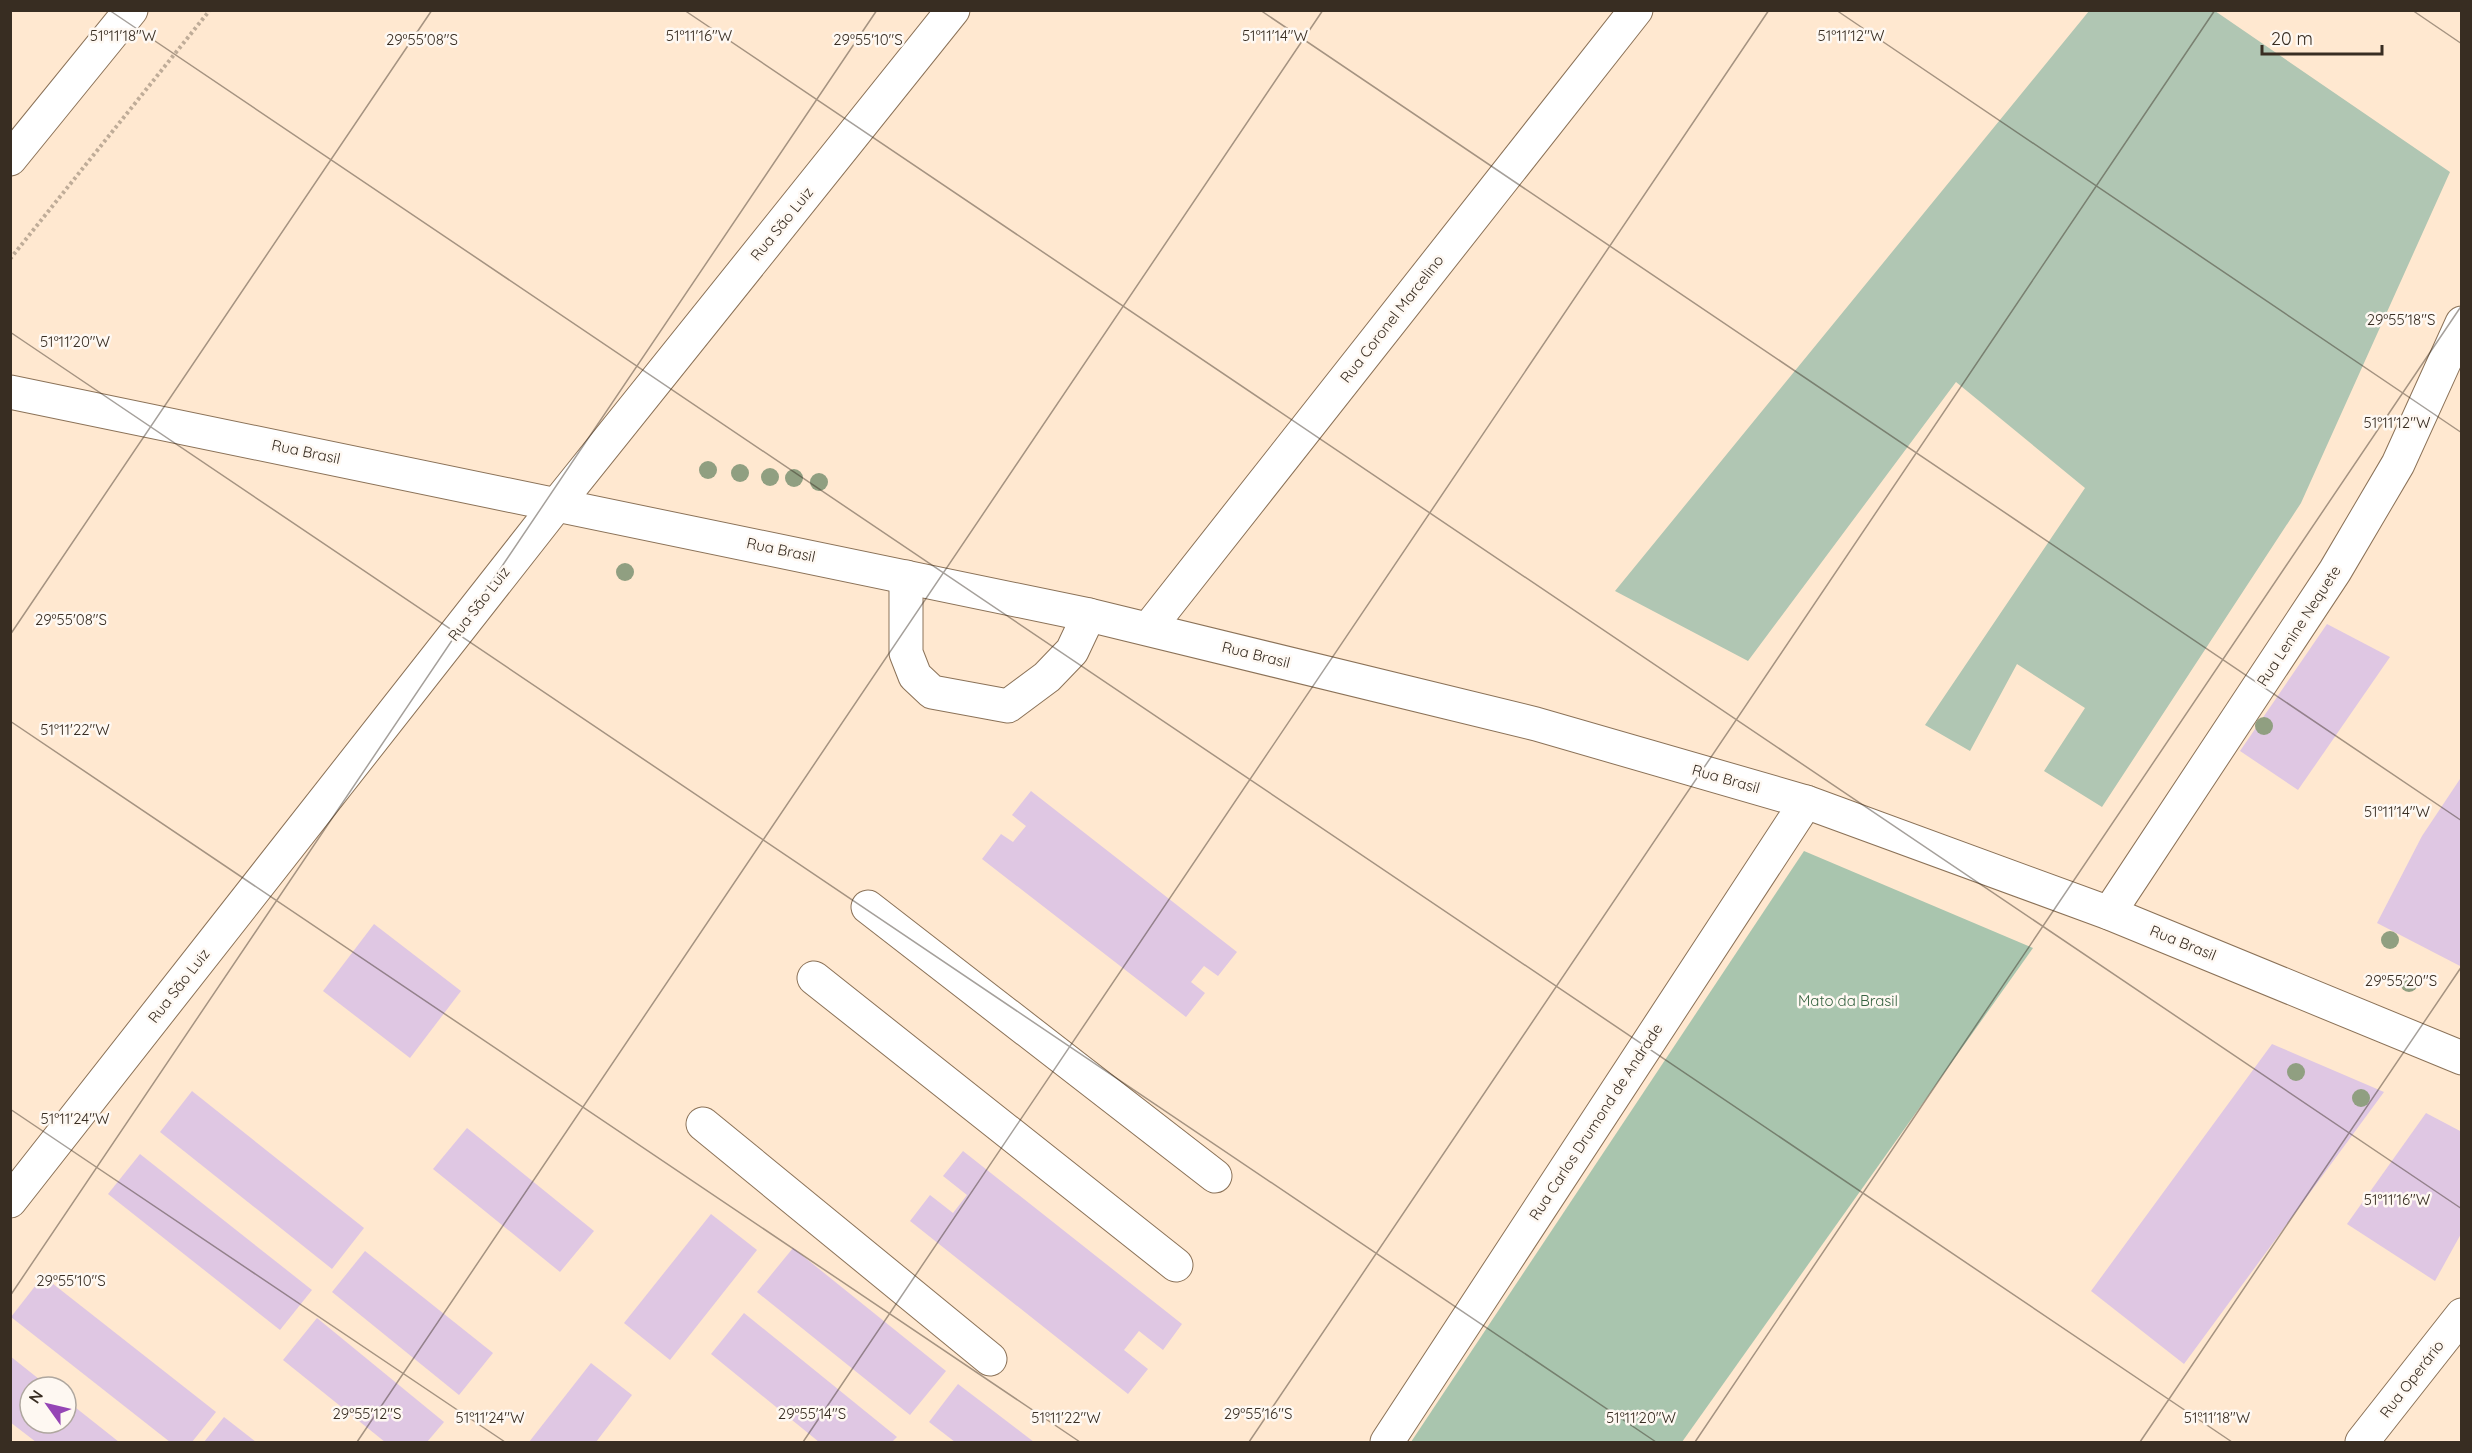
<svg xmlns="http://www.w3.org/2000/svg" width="2472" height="1453" font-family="Quicksand,sans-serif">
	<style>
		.green { fill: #b0c6b3 }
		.forest { fill: #a9c5ae }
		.building { fill: #dfc7e3 }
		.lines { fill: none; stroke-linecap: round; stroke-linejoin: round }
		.minor-casing { stroke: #8b7258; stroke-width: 35 }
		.path { stroke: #bfac98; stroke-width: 4; stroke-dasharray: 3 3; stroke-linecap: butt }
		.minor { stroke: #fff; stroke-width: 33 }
		.tree { fill: #909f81 }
		.ticks { fill: none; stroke: #382d22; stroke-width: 1.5; stroke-opacity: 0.45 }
		.labels { text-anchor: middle; stroke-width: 5; stroke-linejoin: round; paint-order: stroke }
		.street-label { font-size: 15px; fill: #382d22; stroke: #fef8f2 }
		.park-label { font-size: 15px; fill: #366340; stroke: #fef8f2 }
		.ticks-label { font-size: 15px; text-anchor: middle; fill: #382d22; stroke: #fef8f2; stroke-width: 5; stroke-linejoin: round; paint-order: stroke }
	</style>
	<rect width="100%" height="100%" fill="#ffe8d0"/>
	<path class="green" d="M2089,11H2215L2450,172L2301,503L2102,807L2044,771L2085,708L2017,664L1970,751L1925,725L2085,488L1956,382L1748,661L1615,591Z"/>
	<path class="forest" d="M1804,851L2033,948L1682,1442H1411Z"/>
	<g class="building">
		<path d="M2327,624L2390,657L2298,790L2240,751Z"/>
		<path d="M2462,776V967L2377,923L2422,836Z"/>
		<path d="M1031,791L1237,952L1218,976L1204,966L1191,982L1205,993L1186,1017L982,859L1001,834L1013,842L1026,826L1012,815Z"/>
		<path d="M374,924L461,991L410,1058L323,991Z"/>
		<path d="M2272,1044L2384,1092L2184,1364L2091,1291Z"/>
		<path d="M192,1091L364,1228L332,1269L160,1132Z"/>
		<path d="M2426,1113L2462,1132V1232L2435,1281L2347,1224Z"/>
		<path d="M467,1128L594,1231L560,1272L433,1169Z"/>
		<path d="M963,1151L1182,1324L1163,1350L1139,1331L1124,1350L1148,1369L1128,1394L910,1221L930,1195L953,1213L967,1195L943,1176Z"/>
		<path d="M140,1154L312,1290L280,1330L108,1194Z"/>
		<path d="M711,1214L757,1250L670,1360L624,1323Z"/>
		<path d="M793,1248L946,1371L910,1415L757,1292Z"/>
		<path d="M365,1251L493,1353L459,1395L332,1292Z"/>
		<path d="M43,1276L216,1412L192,1442H170L11,1317Z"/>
		<path d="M744,1313L897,1437L892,1442H819L711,1354Z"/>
		<path d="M317,1318L444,1422L427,1442H385L283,1360Z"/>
		<path d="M10,1356L49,1387H30V1423H66V1400L119,1442H36L10,1422Z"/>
		<path d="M591,1363L632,1395L596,1442H529Z"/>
		<path d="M958,1384L1034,1442H955L929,1422Z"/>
		<path d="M224,1417L256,1442H204Z"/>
	</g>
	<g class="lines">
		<defs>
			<g id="minor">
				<path d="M10,159L131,10"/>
				<path d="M10,392L1089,615L1536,724L1806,802L2109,913L2462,1058"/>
				<path d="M906,577V653L915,676L932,692L1008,706L1047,677L1072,651L1089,615"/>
				<path d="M1149,628L1636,10"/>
				<path d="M868,907L1215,1176"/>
				<path d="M2109,913L2335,571L2398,464L2462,323"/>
				<path d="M814,978L1176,1265"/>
				<path d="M703,1124L990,1359"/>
				<path d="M10,1201L558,503L953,10"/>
				<path d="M1387,1442L1806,802"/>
				<path d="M2362,1442L2462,1315"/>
			</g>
		</defs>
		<use href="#minor" class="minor-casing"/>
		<path class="path" d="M10,259L210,10"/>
		<use href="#minor" class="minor"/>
	</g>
	<g class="tree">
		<circle cx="708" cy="470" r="9"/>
		<circle cx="740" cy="473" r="9"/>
		<circle cx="770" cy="477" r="9"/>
		<circle cx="794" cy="478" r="9"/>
		<circle cx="819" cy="482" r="9"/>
		<circle cx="625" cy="572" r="9"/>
		<circle cx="2264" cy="726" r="9"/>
		<circle cx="2390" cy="940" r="9"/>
		<circle cx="2409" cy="983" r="9"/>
		<circle cx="2296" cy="1072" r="9"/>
		<circle cx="2361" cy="1098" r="9"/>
	</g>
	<path class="ticks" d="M109,10L2232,1442M684,10L2462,1209M1260,10L2462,821M1836,10L2462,433M2412,10L2462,44M10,332L1656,1442M10,635L432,10M10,721L1080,1442M10,1109L505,1442M10,1296L877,10M357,1442L1323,10M803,1442L1769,10M1249,1442L2215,10M1695,1442L2462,305M2140,1442L2462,966"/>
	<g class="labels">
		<g class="street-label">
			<text transform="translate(782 224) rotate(-51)" y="5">Rua São Luiz</text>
			<text transform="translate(1392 319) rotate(-52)" y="5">Rua Coronel Marcelino</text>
			<text transform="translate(306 452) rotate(12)" y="5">Rua Brasil</text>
			<text transform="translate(781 550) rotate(12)" y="5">Rua Brasil</text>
			<text transform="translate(479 604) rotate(-52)" y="5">Rua São Luiz</text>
			<text transform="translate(2299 626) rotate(-57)" y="5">Rua Lenine Nequete</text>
			<text transform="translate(1256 655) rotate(14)" y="5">Rua Brasil</text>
			<text transform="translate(1726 779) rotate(16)" y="5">Rua Brasil</text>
			<text transform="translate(2183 943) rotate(22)" y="5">Rua Brasil</text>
			<text transform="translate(179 986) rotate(-52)" y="5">Rua São Luiz</text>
			<text transform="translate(1596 1122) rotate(-57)" y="5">Rua Carlos Drumond de Andrade</text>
			<text transform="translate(2412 1379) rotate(-52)" y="5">Rua Operário</text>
		</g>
		<g class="park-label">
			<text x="1848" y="1006">Mato da Brasil</text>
		</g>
	</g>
	<g class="ticks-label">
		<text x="123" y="41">51°11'18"W</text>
		<text x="699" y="41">51°11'16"W</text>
		<text x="1275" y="41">51°11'14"W</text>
		<text x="1851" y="41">51°11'12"W</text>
		<text x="422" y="45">29°55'08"S</text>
		<text x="868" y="45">29°55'10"S</text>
		<text x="2401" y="325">29°55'18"S</text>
		<text x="75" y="347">51°11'20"W</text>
		<text x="2397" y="428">51°11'12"W</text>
		<text x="71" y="625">29°55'08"S</text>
		<text x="75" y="735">51°11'22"W</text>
		<text x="2397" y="817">51°11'14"W</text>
		<text x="2401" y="986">29°55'20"S</text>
		<text x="75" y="1124">51°11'24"W</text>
		<text x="2397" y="1205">51°11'16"W</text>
		<text x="71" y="1286">29°55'10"S</text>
		<text x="367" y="1419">29°55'12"S</text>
		<text x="812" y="1419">29°55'14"S</text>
		<text x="1258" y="1419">29°55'16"S</text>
		<text x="490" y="1423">51°11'24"W</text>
		<text x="1066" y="1423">51°11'22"W</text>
		<text x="1641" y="1423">51°11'20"W</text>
		<text x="2217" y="1423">51°11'18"W</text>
	</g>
	<rect width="2472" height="1453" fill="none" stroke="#382d22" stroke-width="24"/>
	<g transform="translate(48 1405) rotate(304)"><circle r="28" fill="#fef8f2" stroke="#afa79f" stroke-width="1.5"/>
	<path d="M0-4.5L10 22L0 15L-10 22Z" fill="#9545b5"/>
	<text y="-9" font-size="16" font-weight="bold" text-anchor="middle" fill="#382d22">N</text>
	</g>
	<path d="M2262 45v9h120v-9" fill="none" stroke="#382d22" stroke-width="3"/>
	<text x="2271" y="45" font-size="18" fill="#382d22" stroke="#fef8f2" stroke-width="4.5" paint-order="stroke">20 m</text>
</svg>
